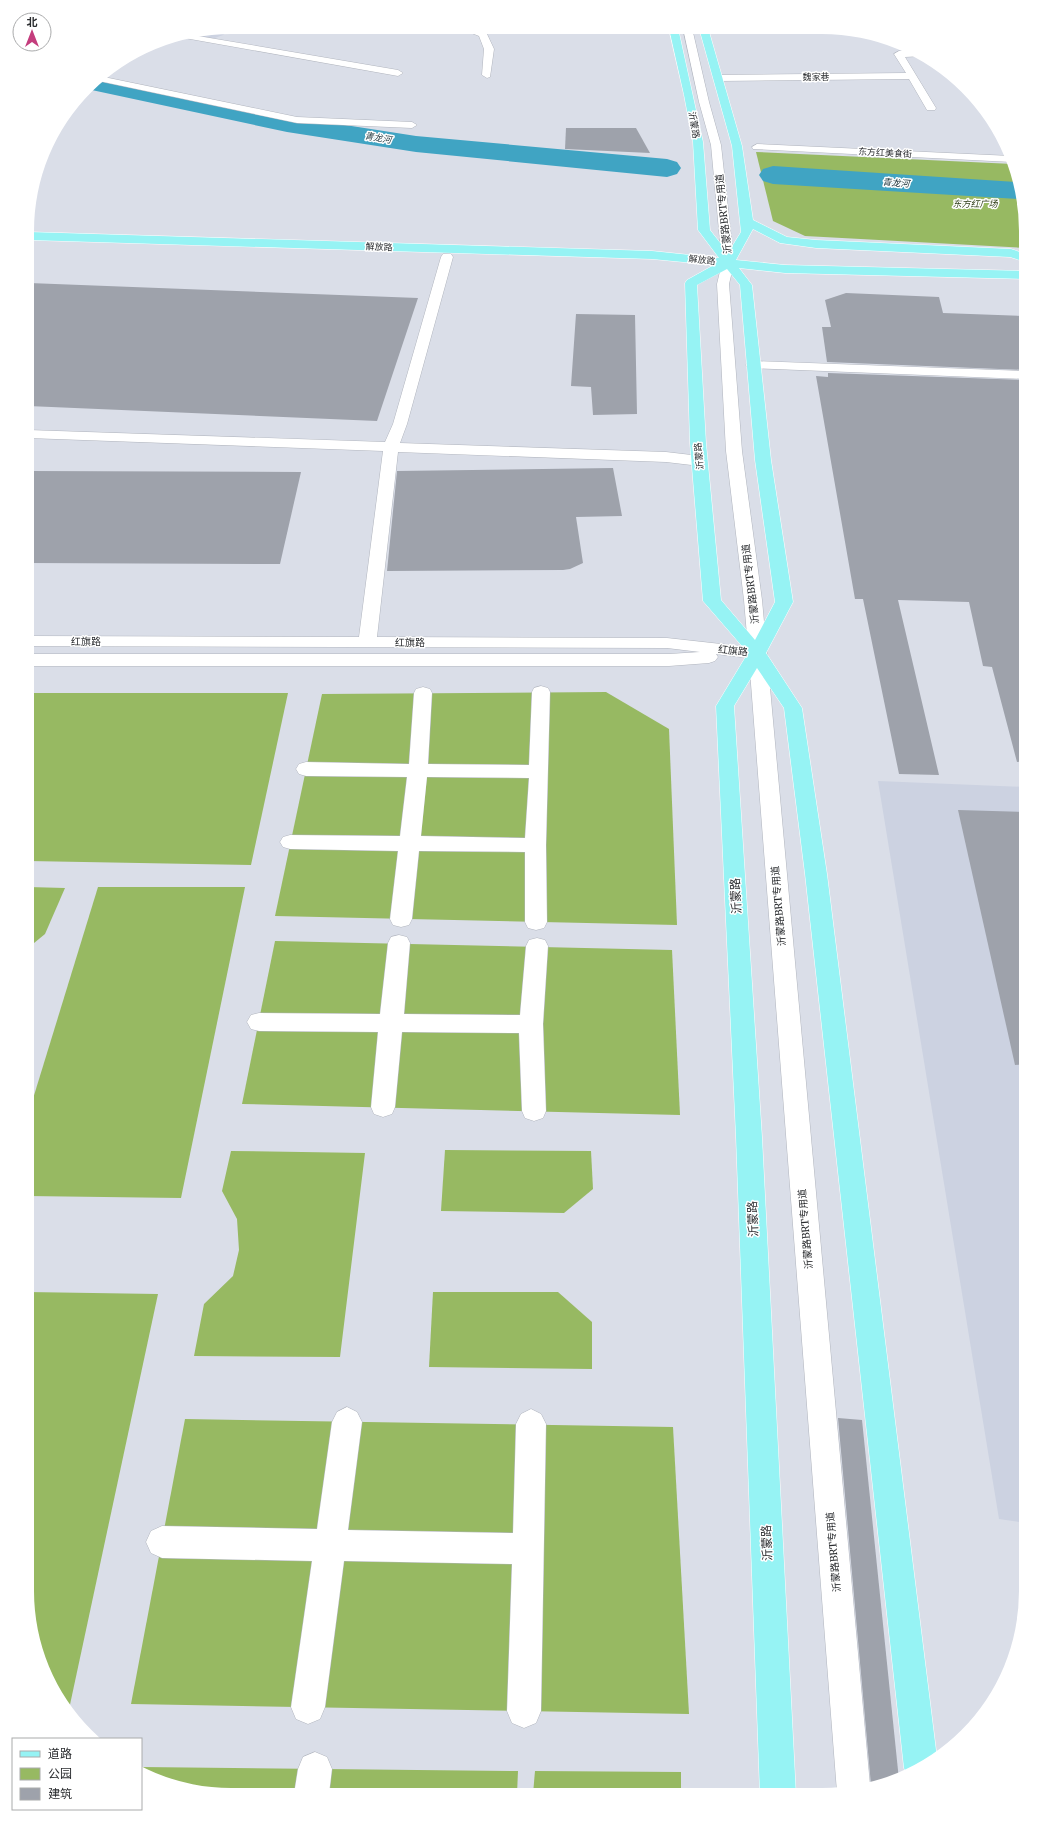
<svg xmlns="http://www.w3.org/2000/svg" width="1053" height="1822" font-family="Merriweather,'Noto Sans SC',serif">
	<style>
		.built { fill: #ccd2e1 }
		.green { fill: #97b962 }
		.lines { fill: none; stroke-linecap: round; stroke-linejoin: round }
		.river { fill: #40a4c3; fill-rule: evenodd }
		.building { fill: #9ea2ab }
		.minor-casing { stroke: #b1b5be; stroke-width: 1 }
		.major-casing { stroke: #fff; stroke-width: 1 }
		.minor { fill: #fff; fill-rule: evenodd }
		.major { fill: #96f3f4; fill-rule: evenodd }
		.labels { text-anchor: middle; stroke-width: 3; stroke-linejoin: round; paint-order: stroke }
		.far-street-label { font-size: 9px; fill: #2a2c2f; stroke: #fff }
		.far-water-label { font-size: 9px; font-style: italic; fill: #172e35; stroke: #fff }
		.far-park-label { font-size: 9px; font-style: italic; fill: #31401a; stroke: #fff }
		.street-label { font-size: 10px; fill: #2a2c2f; stroke: #fff }
		.near-street-label { font-size: 12px; fill: #2a2c2f; stroke: #fff }
	</style>
	<rect width="100%" height="100%" fill="#dadee8"/>
	<g class="built">
		<path d="M231,27H236L223,35L212,39L188,35Z"/>
		<path d="M878,781L1026,787V1523L999,1519Z"/>
	</g>
	<g class="green">
		<path d="M756,152L1013,164L1026,231V248L805,236L773,221Z"/>
		<path d="M606,692L669,729L677,925L275,916L322,694Z"/>
		<path d="M28,693H288L251,865L28,861Z"/>
		<path d="M28,887L65,888L45,934L28,948Z"/>
		<path d="M98,887H245L181,1198L27,1196L28,1115Z"/>
		<path d="M275,941L672,950L680,1115L242,1104Z"/>
		<path d="M445,1150L591,1151L593,1189L564,1213L441,1211Z"/>
		<path d="M231,1151L365,1153L340,1357L194,1356L204,1304L233,1276L239,1250L237,1219L222,1191Z"/>
		<path d="M27,1292L158,1294L68,1714L42,1669L27,1591Z"/>
		<path d="M433,1292H558L592,1322V1369L429,1367Z"/>
		<path d="M185,1419L673,1427L689,1714L131,1704Z"/>
		<path d="M141,1767L518,1771L517,1794L205,1793L153,1779L141,1773Z"/>
		<path d="M535,1771L681,1772V1795L533,1794Z"/>
	</g>
	<g class="lines">
		<g class="river">
			<path d="M98,77L287,116L416,136L667,159L677,162L681,168L677,174L667,177L416,152L287,132L87,89Z"/>
			<path d="M773,166L1016,182L1020,199L773,184L763,181L759,175L763,169Z"/>
		</g>
	</g>
	<g class="building">
		<path d="M566,128H636L650,153L565,149Z"/>
		<path d="M29,283L418,298L377,421L28,406Z"/>
		<path d="M846,293L939,297L943,313L1026,316V370L827,362L822,327H831L825,300Z"/>
		<path d="M576,314L635,315L637,414L593,415L591,387L571,386Z"/>
		<path d="M828,373L1026,380V761L1017,762L992,667L983,666L969,602L898,600L939,775L899,774L863,599H855L816,376L828,377Z"/>
		<path d="M613,468L622,516L576,517L583,563L570,569L563,570L387,571L397,471Z"/>
		<path d="M28,471L301,472L280,564L28,563Z"/>
		<path d="M958,810L1026,812V1064L1015,1065Z"/>
		<path d="M838,1418L862,1420L899,1780L871,1785Z"/>
	</g>
	<g class="lines">
		<defs>
			<g id="minor">
				<path d="M463,28H474L487,34L494,49L490,77L487,78L482,75L484,49L479,36L464,30Z"/>
				<path d="M683,28H692L709,102L721,145L734,263L729,284L742,451L762,600L870,1785L837,1792L749,658L716,654L718,657L715,661L709,663L669,666H28V654H669L700,652L667,648L28,646V636L359,637L383,451L28,438V430L385,442L393,424L441,257L443,254H451L453,257L407,424L400,443L666,452L700,456L705,458L708,461L705,464L700,466L666,462L398,452L377,637L667,638L748,647L744,600L726,451L717,284L722,263L711,145L699,102Z"/>
				<path d="M192,35L398,70L403,73L398,76L179,37Z"/>
				<path d="M899,51H915L923,56L905,57L936,108L935,110H927L909,79L718,81L713,78L718,75L906,73L894,54Z"/>
				<path d="M99,76L297,117L412,122L417,125L412,128L297,123L94,80Z"/>
				<path d="M757,144L1011,156L1012,162L753,149L752,147Z"/>
				<path d="M753,361L1026,371V379L748,368L746,365L748,362Z"/>
				<path d="M541,686L548,688L550,692L546,845L547,922L544,928L536,930L528,928L525,922V852L419,851L412,919L409,925L401,927L393,925L390,919L398,851L290,849L283,847L280,842L283,837L290,835L400,836L407,777L306,776L299,774L296,769L299,764L306,762L409,764L414,693L416,689L423,687L430,689L432,693L428,764L529,765L532,692L534,688ZM427,777L529,778L525,838L421,836Z"/>
				<path d="M399,935L407,937L410,943L404,1014L520,1015L526,946L529,940L537,938L545,940L548,946L543,1024L546,1111L543,1118L534,1121L525,1118L522,1111L519,1033L402,1032L395,1107L392,1114L383,1117L374,1114L371,1107L378,1032L259,1031L251,1029L247,1022L251,1015L259,1013L380,1014L388,943L391,937Z"/>
				<path d="M347,1407L357,1412L362,1422L348,1530L513,1533L516,1424L521,1414L531,1409L541,1414L546,1424L541,1711L536,1723L524,1728L512,1723L507,1711L512,1564L344,1561L325,1707L320,1719L308,1724L296,1719L291,1707L312,1561L162,1558L151,1553L146,1542L151,1531L162,1526L317,1529L332,1422L337,1412Z"/>
				<path d="M315,1752L327,1757L332,1769L329,1794H294L298,1769L303,1757Z"/>
			</g>
			<path id="major" d="M669,28H678L703,142L710,230L728,253L741,232L732,146L699,28H708L742,146L753,220L787,237L816,240L1011,249L1026,254V262L1010,257L816,248L780,243L753,229L736,260L785,265L1026,271V279L785,273L739,268L752,285L771,460L793,602L766,653L802,708L827,874L937,1758L907,1776L904,1768L805,874L784,708L757,668L734,706L762,1137L796,1795H760L736,1137L716,706L748,653L703,601L690,443L685,283L687,280L714,265L652,259L29,240V232L652,251L719,258L698,230L693,142L684,95ZM727,269L740,285L755,460L775,602L755,640L721,600L706,443L697,285Z"/>
		</defs>
		<use href="#minor" class="minor-casing"/>
		<use href="#major" class="major-casing"/>
		<use href="#minor" class="minor"/>
		<use href="#major" class="major"/>
	</g>
	<g class="labels">
		<g class="far-street-label">
			<text x="816" y="80">魏家巷</text>
			<text transform="translate(694 125) rotate(80)" y="3">沂蒙路</text>
			<text transform="translate(885 153) rotate(3)" y="3">东方红美食街</text>
			<text transform="translate(379 247) rotate(2)" y="3">解放路</text>
			<text transform="translate(702 260) rotate(6)" y="3">解放路</text>
			<text transform="translate(699 456) rotate(-95)" y="3">沂蒙路</text>
		</g>
		<g class="far-water-label">
			<text transform="translate(378 138) rotate(9)" y="3">青龙河</text>
			<text transform="translate(896 183) rotate(4)" y="3">青龙河</text>
		</g>
		<g class="far-park-label">
			<text x="975" y="207">东方红广场</text>
		</g>
		<g class="street-label">
			<text transform="translate(723 214) rotate(-96)" y="4">沂蒙路BRT专用道</text>
			<text transform="translate(750 584) rotate(-97)" y="4">沂蒙路BRT专用道</text>
			<text x="86" y="645">红旗路</text>
			<text x="410" y="646">红旗路</text>
			<text transform="translate(733 650) rotate(6)" y="4">红旗路</text>
			<text transform="translate(778 906) rotate(-95)" y="4">沂蒙路BRT专用道</text>
			<text transform="translate(805 1229) rotate(-95)" y="4">沂蒙路BRT专用道</text>
			<text transform="translate(833 1552) rotate(-95)" y="4">沂蒙路BRT专用道</text>
		</g>
		<g class="near-street-label">
			<text transform="translate(736 896) rotate(-93)" y="4">沂蒙路</text>
			<text transform="translate(753 1219) rotate(-92)" y="4">沂蒙路</text>
			<text transform="translate(767 1543) rotate(-92)" y="4">沂蒙路</text>
		</g>
	</g>
	<path d="M0 0H1053V1822H0ZM231 34H822A197 197 0 0 1 1019 231V1591A197 197 0 0 1 822 1788H231A197 197 0 0 1 34 1591V231A197 197 0 0 1 231 34Z" fill="#fff" fill-rule="evenodd"/>
	<rect x="12" y="1738" width="130" height="72" fill="#ffffff" stroke="#aaabac"/>
	<rect x="20" y="1751" width="20" height="6" fill="#96f3f4" stroke="#aaabac"/>
	<text x="48" y="1758" font-size="12" fill="#2a2c2f">道路</text>
	<rect x="20" y="1768" width="20" height="12" fill="#97b962" stroke="#aaabac"/>
	<text x="48" y="1778" font-size="12" fill="#2a2c2f">公园</text>
	<rect x="20" y="1788" width="20" height="12" fill="#9ea2ab" stroke="#aaabac"/>
	<text x="48" y="1798" font-size="12" fill="#2a2c2f">建筑</text>
	<g transform="translate(32 32)"><circle r="19" fill="#ffffff" stroke="#aaabac"/>
	<path d="M0-3L7 15L0 10L-7 15Z" fill="#c43d7d"/>
	<text y="-6" font-size="11" font-weight="bold" text-anchor="middle" fill="#2a2c2f">北</text>
	</g>
</svg>
